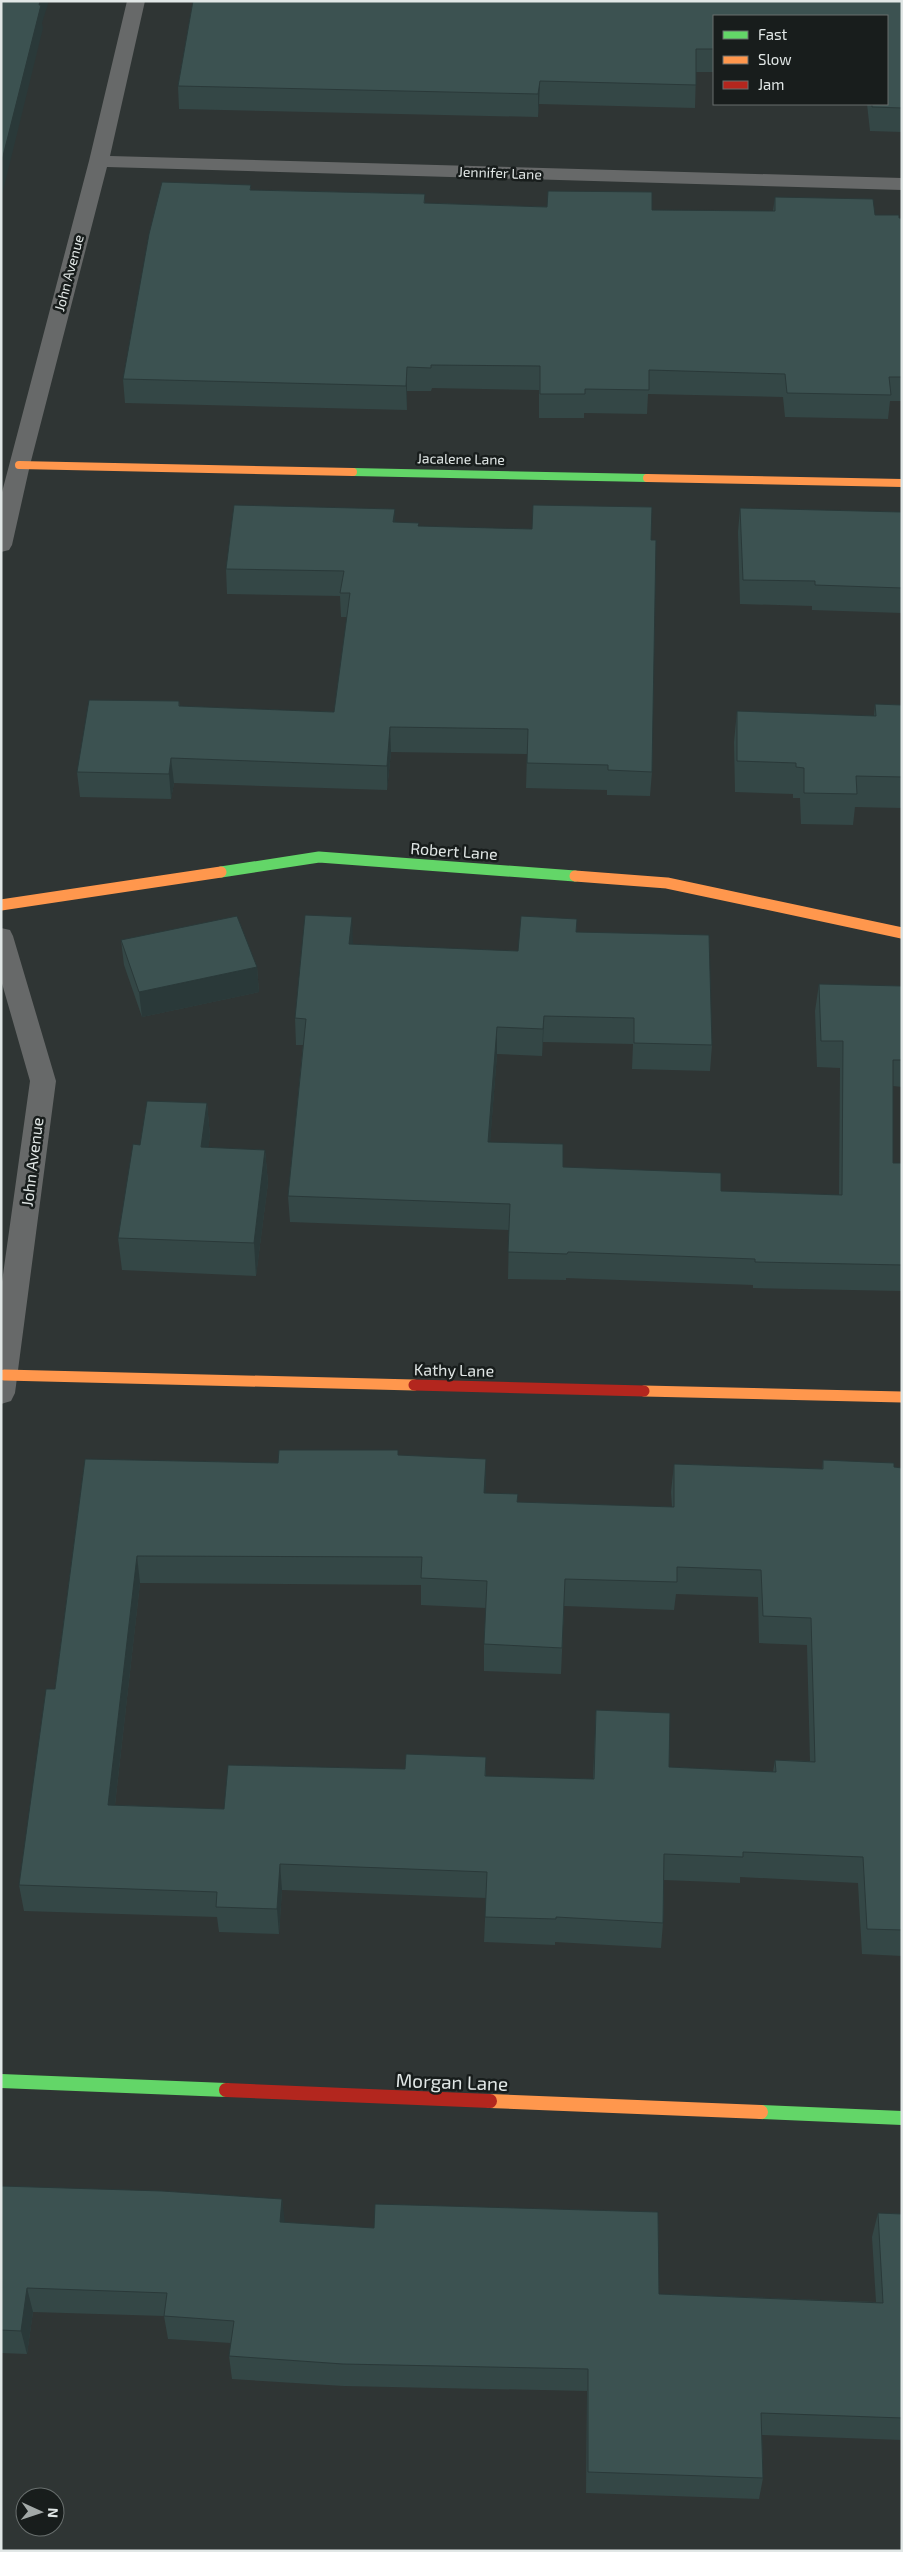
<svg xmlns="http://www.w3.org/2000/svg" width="903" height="2552" font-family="'Exo 2',sans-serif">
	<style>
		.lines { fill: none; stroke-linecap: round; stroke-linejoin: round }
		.street { fill: #676969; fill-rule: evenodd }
		.fast-far2 { stroke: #63d668; stroke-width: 8 }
		.fast-far1 { stroke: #63d668; stroke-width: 11 }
		.fast { stroke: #63d668; stroke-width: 14 }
		.slow-far2 { stroke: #ff974d; stroke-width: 8 }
		.slow-far1 { stroke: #ff974d; stroke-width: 11 }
		.slow { stroke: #ff974d; stroke-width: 14 }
		.jam-far1 { stroke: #b3261e; stroke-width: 11 }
		.jam { stroke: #b3261e; stroke-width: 14 }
		.wall { fill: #344746; fill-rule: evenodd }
		.shaded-wall { fill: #2a3939 }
		.building { fill: #3c5251; stroke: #2a3939; fill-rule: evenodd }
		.labels { text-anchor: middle; stroke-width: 5; stroke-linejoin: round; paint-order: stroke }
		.far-street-label { font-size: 14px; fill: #e1e7e6; stroke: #181d1c }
		.street-label { font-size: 16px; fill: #e1e7e6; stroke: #181d1c }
		.near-street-label { font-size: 19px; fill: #e1e7e6; stroke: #181d1c }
	</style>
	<rect width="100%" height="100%" fill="#2f3534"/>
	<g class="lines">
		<g class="street">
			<path d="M127,1H145L110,156L902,178V190L107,167L30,465L12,545L9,550L1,552V496L89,161Z"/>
			<path d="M1,928L10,930L13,936L56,1081L15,1393L11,1401L1,1404V1289L30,1081L1,980Z"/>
		</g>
		<path class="fast-far2" d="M353,472L647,478"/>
		<path class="fast-far1" d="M221,872L319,857L575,876"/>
		<g class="fast">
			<path d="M1,2081L226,2090"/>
			<path d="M761,2112L902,2118"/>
		</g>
		<g class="slow-far2">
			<path d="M19,465L353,472"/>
			<path d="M647,478L902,483"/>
		</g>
		<g class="slow-far1">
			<path d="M575,876L667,883L902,933"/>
			<path d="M1,905L221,872"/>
			<path d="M4,1375L414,1385"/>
			<path d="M644,1391L902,1397"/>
		</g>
		<path class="slow" d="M490,2101L761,2112"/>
		<path class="jam-far1" d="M414,1385L644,1391"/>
		<path class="jam" d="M226,2090L490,2101"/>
	</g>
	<g class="wall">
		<path d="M193,1H902V132L870,131L867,104H887V16H714V72H696L695,108L539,104L538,117L179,109L178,86Z"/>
		<path d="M251,185V190L425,194V203L652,210L773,211L775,197L875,215L902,218V401H890L888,419L785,417L783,397L648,394L647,414L584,413V418H539V390L432,388L431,391H407V410L125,403L123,379Z"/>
		<path d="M740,508L902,517V613L812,610V606L740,604L738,532Z"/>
		<path d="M395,522L419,526L651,540L652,772L650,796L607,795V790L526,788L527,754L391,752L387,790L174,783L171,799L80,797L77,772L179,701L180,706L334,712L347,617H341L340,596L227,594L226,569Z"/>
		<path d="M875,704L902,705V808L855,807L853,825L801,824L800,798H793V794L735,792L734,742L737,711L874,716Z"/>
		<path d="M577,919L576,932L712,1045L710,1071L632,1069L633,1044L543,1042L542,1056L497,1054L490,1142L563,1167L721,1191L839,1195L840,1068L817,1067L815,1011L819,984L902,986V1087L893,1086V1163H902V1291L753,1288V1285L566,1278V1280L508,1279L509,1230L290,1222L288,1196L303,1045H296L295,1018L518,951Z"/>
		<path d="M121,940L257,967L259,992L142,1017L124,965Z"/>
		<path d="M207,1103L210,1136L208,1148L265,1150L268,1183L256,1276L122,1270L118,1238L140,1145Z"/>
		<path d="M398,1455L485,1493L517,1502L672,1507L671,1492L674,1464L822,1469L823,1460L902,1468V1956L862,1954L858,1883L740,1877V1883L664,1880L663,1923L661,1948L555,1942V1945L484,1942L486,1898L282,1890L279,1934L219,1932L217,1917L24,1911L19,1885L55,1689L85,1459L278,1463ZM140,1583L421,1585V1605L486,1608L484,1644V1671L561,1674L564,1606L674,1610L676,1594L758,1597L759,1643L807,1645L810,1761L775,1760L773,1772L669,1767L596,1710L593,1779L486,1776V1757L405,1769L224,1809L115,1805Z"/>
		<path d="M1,2186L282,2199L284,2222L659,2294L876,2302L872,2237L878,2213L902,2214V2440L762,2435L763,2478L759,2499L586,2493L587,2391L344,2386L232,2379L229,2356L231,2343L168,2339L164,2316L33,2312L27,2354L1,2353Z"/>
	</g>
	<g class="shaded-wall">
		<path d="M40,1H49L42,23L43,28L1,199V164Z"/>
		<path d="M540,81L539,104L538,117V94Z"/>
		<path d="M407,367V410L406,386Z"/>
		<path d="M395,509V533L393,522Z"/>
		<path d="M390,727L391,752L387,790V766Z"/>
		<path d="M171,758L174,783L171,799L169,774Z"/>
		<path d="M352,917L353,943L350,971L349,944Z"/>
		<path d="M257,967L259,992L142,1017L139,992Z"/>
		<path d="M544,1016L543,1042L542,1056L543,1029Z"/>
		<path d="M497,1027V1054L488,1169V1142Z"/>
		<path d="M207,1103L210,1136L204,1180L201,1147Z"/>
		<path d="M265,1150L268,1183L256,1276L254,1243Z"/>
		<path d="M486,1459V1486L484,1521V1493Z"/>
		<path d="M137,1556L140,1583L112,1831L108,1805Z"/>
		<path d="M280,1864L282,1890L279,1934L277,1909Z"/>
		<path d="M282,2199L285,2223L280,2222Z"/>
		<path d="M27,2288L33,2312L27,2354L21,2331Z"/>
	</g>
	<g class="building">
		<path d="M1,1H40L39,5H41L1,164Z"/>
		<path d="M193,1H902V108L872,107V104H887V16H714V49H696V85L540,81L538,94L178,86Z"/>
		<path d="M162,182L251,185L250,190L425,194L424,203L547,207L548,191L652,192V210L775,211V197L873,199L875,215H899V218H902V377H889L891,395L787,393L785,374L649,370V390L585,389V394H540V366L431,365V368L407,367L406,386L123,379L149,234Z"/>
		<path d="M234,505L395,509L393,522L419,523L418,526L532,529L533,505L652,507L651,540H656L652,772L608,770V765L527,763L528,729L390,727L387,766L171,758L169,774L77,772L89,700L179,701V706L334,712L350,593H340L344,571L226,569Z"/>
		<path d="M740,508L901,512L902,588L815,585V581L743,580Z"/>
		<path d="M875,704L902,705V777L856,776L857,794L804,793V768L796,767V763L737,761V711L876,716Z"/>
		<path d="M305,915L352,917L349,944L518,951L521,916L577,919L576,932L709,935L712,1045L634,1043V1018L544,1016L543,1029L497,1027L488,1142L563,1144V1167L721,1173V1191L842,1195L843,1041H821L819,984L902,986V1060H893V1163H902V1265L755,1262V1259L568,1252L567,1254L508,1252L510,1204L288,1196L306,1019L295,1018Z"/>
		<path d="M237,916L257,967L139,992L121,940Z"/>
		<path d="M147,1101L207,1103L201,1147L265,1150L254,1243L118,1238L133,1144L140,1145Z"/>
		<path d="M279,1450H398V1455L486,1459L484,1493L518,1494L517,1502L674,1507V1464L823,1469V1460L894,1463V1467L902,1468V1930L867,1929L863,1857L743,1852V1857L664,1854L663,1923L556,1917V1919L485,1917L487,1872L280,1864L277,1909L216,1907L217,1892L19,1885L46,1689H55L85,1459L278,1463ZM137,1556L422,1557L421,1578L487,1581L484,1644L562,1648L565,1579L677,1582V1567L761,1570L763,1616L811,1618L815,1762L775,1760L776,1772L669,1767L670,1713L596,1710L594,1779L485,1776L486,1757L406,1754L405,1769L228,1765L224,1809L108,1805Z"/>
		<path d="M1,2186L162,2191L282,2199L280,2222L374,2228L375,2204L658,2212L659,2294L883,2303L878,2213L902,2214V2418L761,2413L763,2478L588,2472V2369L343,2364L229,2356L234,2321L164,2316L167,2293L27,2288L21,2331L1,2330Z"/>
	</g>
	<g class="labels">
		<g class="far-street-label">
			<text transform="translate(500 173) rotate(2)" y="5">Jennifer Lane</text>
			<text transform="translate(69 273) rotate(-75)" y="5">John Avenue</text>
			<text transform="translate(461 459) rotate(1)" y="5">Jacalene Lane</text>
		</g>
		<g class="street-label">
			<text transform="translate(454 851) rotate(4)" y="6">Robert Lane</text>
			<text transform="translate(32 1162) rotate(-83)" y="6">John Avenue</text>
			<text transform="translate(454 1370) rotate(1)" y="6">Kathy Lane</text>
		</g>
		<g class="near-street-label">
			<text transform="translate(452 2082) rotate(2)" y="7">Morgan Lane</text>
		</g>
	</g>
	<rect width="903" height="2552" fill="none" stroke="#e1e7e6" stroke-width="5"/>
	<rect x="713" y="15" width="175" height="90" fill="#181d1c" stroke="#686e6d"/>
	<rect x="723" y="31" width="25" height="8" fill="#63d668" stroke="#686e6d"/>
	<text x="758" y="40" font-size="15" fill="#e1e7e6">Fast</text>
	<rect x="723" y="56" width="25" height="8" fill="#ff974d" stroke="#686e6d"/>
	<text x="758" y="65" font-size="15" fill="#e1e7e6">Slow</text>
	<rect x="723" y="81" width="25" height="8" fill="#b3261e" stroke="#686e6d"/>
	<text x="758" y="90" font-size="15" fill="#e1e7e6">Jam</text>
	<g transform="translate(40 2512) rotate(93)"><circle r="24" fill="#181d1c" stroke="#686e6d"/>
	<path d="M0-4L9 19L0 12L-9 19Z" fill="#a3a9a8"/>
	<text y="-8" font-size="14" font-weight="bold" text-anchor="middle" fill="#e1e7e6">N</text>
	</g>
</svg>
